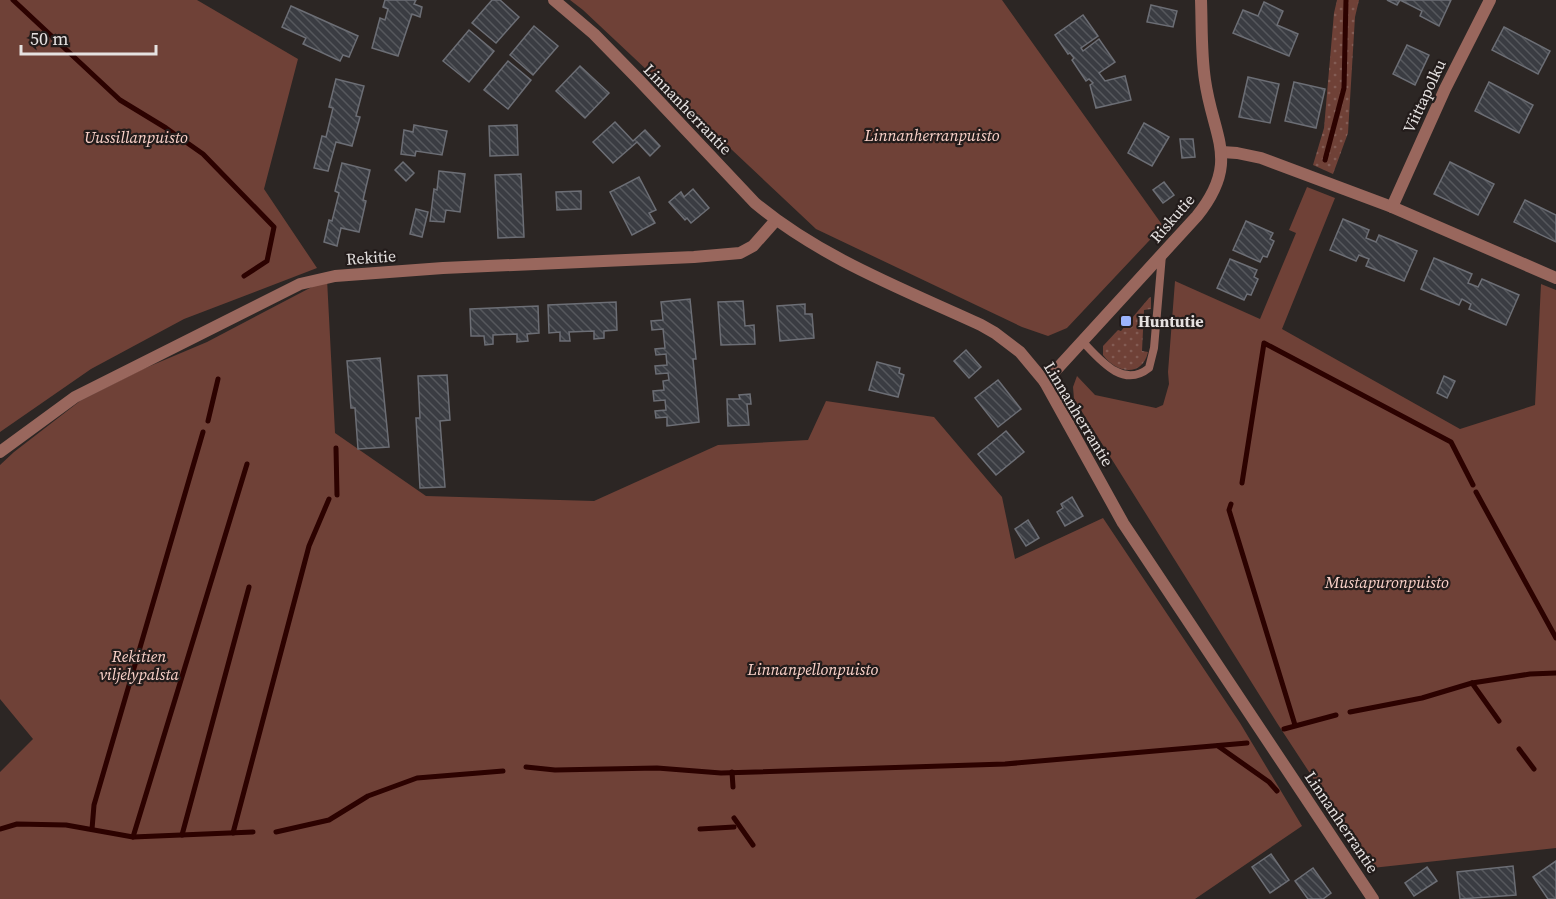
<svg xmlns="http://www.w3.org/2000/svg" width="1556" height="899" font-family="'Source Serif 4',serif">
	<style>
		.grass { fill: url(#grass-dots) }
		.green { fill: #6f4137 }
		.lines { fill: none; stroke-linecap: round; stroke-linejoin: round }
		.stream { stroke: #2c0200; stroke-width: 5 }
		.building { fill: url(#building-back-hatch); stroke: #6c6e75; stroke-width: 1.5 }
		.service { stroke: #99675d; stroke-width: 8 }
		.minor { stroke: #99675d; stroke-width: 12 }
		.tertiary { stroke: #99675d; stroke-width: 12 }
		.poi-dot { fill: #9cb4fd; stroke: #231c1b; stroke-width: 2 }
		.labels { text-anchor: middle; stroke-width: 4.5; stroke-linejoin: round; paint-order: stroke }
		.street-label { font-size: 16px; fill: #e5e1e0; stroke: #231c1b }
		.park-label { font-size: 16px; font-style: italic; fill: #fcd3ca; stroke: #231c1b }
		.poi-label { font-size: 16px; font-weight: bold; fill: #e5e1e0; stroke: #231c1b; text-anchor: start }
	</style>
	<defs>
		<pattern id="grass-dots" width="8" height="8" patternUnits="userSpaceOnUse" patternTransform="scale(1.5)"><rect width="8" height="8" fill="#6f4137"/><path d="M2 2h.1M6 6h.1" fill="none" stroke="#835c54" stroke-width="1.8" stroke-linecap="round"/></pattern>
		<pattern id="building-back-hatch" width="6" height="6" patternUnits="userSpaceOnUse" patternTransform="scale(1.5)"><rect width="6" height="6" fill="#3a3c42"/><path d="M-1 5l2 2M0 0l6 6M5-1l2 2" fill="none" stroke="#56585d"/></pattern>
	</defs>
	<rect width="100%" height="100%" fill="#2c2624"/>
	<g class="grass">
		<path d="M1337,0H1359L1355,17L1348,133L1333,174L1313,165L1324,128L1334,13Z"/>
		<path d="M1151,297V309L1144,310L1142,351L1148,352C1142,378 1116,373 1103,355V346L1118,330L1121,331L1149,298Z"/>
	</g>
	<g class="green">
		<path d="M0,0H197L298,59L264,189L317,268L184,319L91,369L0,432Z"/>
		<path d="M570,0H1002L1163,226L1067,328L1048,336L1022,327L816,229L583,10Z"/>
		<path d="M1307,187L1335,198L1282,329L1460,429L1535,405L1541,284L1556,290V848L1372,868L1277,723L1074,399L1073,387L1077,376L1095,395L1156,408L1163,405L1169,384L1168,372L1175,281L1260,319L1296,233L1289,230Z"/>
		<path d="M327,279L335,433L426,496L594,501L718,445L808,440L826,401L934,417L1002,497L1015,559L1103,518L1240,723L1302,826L1195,899H0V772L33,739L0,699V465L14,452L80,401L143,369L207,342Z"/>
	</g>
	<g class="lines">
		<g class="stream">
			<path d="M13,0L120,100L166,128L203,154L274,227L267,261L244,276"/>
			<path d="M1325,160L1344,88L1346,0"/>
			<path d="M208,421L218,379"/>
			<path d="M336,448L337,495"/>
			<path d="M1242,483L1264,343L1451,442L1473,485"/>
			<path d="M1476,492L1556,638"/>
			<path d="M1231,504L1229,510L1295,725"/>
			<path d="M1472,683L1499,721"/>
			<path d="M1350,712L1422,698L1472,683L1530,674L1556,673"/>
			<path d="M1284,729L1336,715"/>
			<path d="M1218,746L1269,782L1277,791"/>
			<path d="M1519,749L1534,769"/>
			<path d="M526,767L555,770L657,768L721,773L1005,764L1247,743"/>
			<path d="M732,772L733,787"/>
			<path d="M734,818L753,845"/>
			<path d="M0,829L17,824L66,825L133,837L253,832"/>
			<path d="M92,829L94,805L203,432"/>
			<path d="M700,829L734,827"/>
			<path d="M276,832L329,820L368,796L417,778L503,771"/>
			<path d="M233,833L309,546L329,499"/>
			<path d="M182,835L249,587"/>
			<path d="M133,837L247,464"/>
		</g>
	</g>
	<g class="building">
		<path d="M385,0H416L414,4L422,7L420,17L412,14L398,56L372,48L380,18L385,20L388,9L383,7Z"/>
		<path d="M492,0H500L519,17L496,43L472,23Z"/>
		<path d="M1387,0H1451L1439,26L1420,16L1422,11L1400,0L1397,5Z"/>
		<path d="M1264,2L1283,11L1277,25L1298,34L1289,56L1233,33L1243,10L1258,16Z"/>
		<path d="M1151,5L1177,11L1173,27L1147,22Z"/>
		<path d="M291,6L358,36L349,57L343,55L340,61L303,44L306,38L282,27Z"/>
		<path d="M1083,15L1098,36L1081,48L1083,51L1099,39L1115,62L1099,73L1105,81L1125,76L1131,100L1096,108L1090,85L1093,83L1089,79L1086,81L1072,60L1074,58L1070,53L1068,54L1055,35Z"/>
		<path d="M534,26L558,46L533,75L510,55Z"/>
		<path d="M1504,27L1550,51L1538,74L1492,50Z"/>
		<path d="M469,30L494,51L469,82L443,61Z"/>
		<path d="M1407,45L1429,55L1415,85L1393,74Z"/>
		<path d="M508,61L531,80L508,109L484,90Z"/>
		<path d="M580,66L609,93L585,118L556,91Z"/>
		<path d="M1248,77L1279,84L1270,123L1239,117Z"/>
		<path d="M336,79L364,86L356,116L360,117L352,146L336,142L328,171L314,168L322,136L326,137L333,108L329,107Z"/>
		<path d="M1294,82L1325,89L1316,128L1285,121Z"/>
		<path d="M1489,82L1533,105L1519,133L1475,111Z"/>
		<path d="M615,122L633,141L645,130L660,146L650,156L637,142L613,163L593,142Z"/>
		<path d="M1144,123L1169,137L1152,166L1128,153Z"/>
		<path d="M414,125L447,131L442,155L416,151L415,156L401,154L404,130L413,132Z"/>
		<path d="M517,125L518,155L490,156L489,126Z"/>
		<path d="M1180,139H1193L1195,157L1182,158Z"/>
		<path d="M403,162L414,173L406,181L395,170Z"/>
		<path d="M1450,162L1494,184L1478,215L1434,194Z"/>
		<path d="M342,163L370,170L363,200L366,201L359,232L341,228L337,246L324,242L329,220L332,221L339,193L335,191Z"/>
		<path d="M439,171L465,174L460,212L446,210L444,222L430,221L434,189L437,190Z"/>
		<path d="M521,174L524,237L498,238L495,175Z"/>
		<path d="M639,177L656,210L649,213L655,223L632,235L610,192Z"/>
		<path d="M1164,182L1174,195L1163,203L1153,190Z"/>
		<path d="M693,189L709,208L691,223L687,218L685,220L669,202L681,192L684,197Z"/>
		<path d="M581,191V209L557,210L556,192Z"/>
		<path d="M1525,200L1556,215V242L1514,222Z"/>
		<path d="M416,209L428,212L422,237L410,234Z"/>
		<path d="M1343,219L1369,230L1366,238L1376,242L1379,235L1417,251L1404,281L1366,266L1369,259L1359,255L1356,261L1330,250Z"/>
		<path d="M1246,221L1273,233L1270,239L1274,241L1267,257L1263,256L1260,262L1233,250Z"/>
		<path d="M1434,258L1472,274L1468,283L1478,287L1482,279L1519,295L1506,325L1469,309L1471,304L1462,299L1459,305L1421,289Z"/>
		<path d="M1230,259L1257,270L1254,277L1258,279L1251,295L1247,294L1244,300L1217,288Z"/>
		<path d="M690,299L696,359H693L699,422L667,426V417L656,418L655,411L666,410L665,400L654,401L653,391L664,390L663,381L669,380L668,373L656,374L655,366L667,365L666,354L656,355L655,349L665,348L663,329L652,330L651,321L663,320L661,302Z"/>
		<path d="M743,301L745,326L754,325L755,344L721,345L718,302Z"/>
		<path d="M616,302L617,330L604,331V338L594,339V331L569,332L570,341H560V332L549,333L548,305Z"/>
		<path d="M805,304V314H812L814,338L780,341L777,306Z"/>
		<path d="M538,306L539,333L527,334L528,341L517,342V334L493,335V344L485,345L484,336H471L470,309Z"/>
		<path d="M966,350L981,367L969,378L954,361Z"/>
		<path d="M380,358L389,447L358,449L355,408H351L347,361Z"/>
		<path d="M877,362L900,368L899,373L904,375L898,397L869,390Z"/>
		<path d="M447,375L450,420L440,421L445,487L420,488L416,418H420L418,376Z"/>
		<path d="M1444,376L1455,381L1447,398L1437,393Z"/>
		<path d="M998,380L1021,409L998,427L975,398Z"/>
		<path d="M750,394L751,404H747L749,425L728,426L727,399H740L739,395Z"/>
		<path d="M1006,431L1024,452L996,475L978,454Z"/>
		<path d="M1072,497L1083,516L1065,526L1057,512L1063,508L1061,504Z"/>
		<path d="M1028,520L1039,538L1026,546L1015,529Z"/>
		<path d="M1271,854L1289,880L1270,893L1252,867Z"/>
		<path d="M1556,861V899H1548L1533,877Z"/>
		<path d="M1513,866L1516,895L1460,899L1457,872Z"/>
		<path d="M1427,867L1437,881L1414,896L1405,883Z"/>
		<path d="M1313,868L1331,893L1323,899H1308L1295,881Z"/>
	</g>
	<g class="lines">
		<path class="service" d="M1083,342C1100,360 1123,389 1149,368L1154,348L1162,255"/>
		<g class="minor">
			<path d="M1222,152L1237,153L1261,158L1392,207L1556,278"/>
			<path d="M1392,207L1445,89L1490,0"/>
			<path d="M0,452L75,397L300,284L335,276L443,268L694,257L740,253L753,246L776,220"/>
		</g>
		<g class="tertiary">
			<path d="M554,0L594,34L638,79L755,203C821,258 903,289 981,325L995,333L1020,352L1045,382L1123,523L1373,899"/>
			<path d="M1045,382L1197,216C1241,161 1213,138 1205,80C1201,53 1202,27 1201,0"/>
		</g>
	</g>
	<rect class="poi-dot" x="1120" y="315" width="12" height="12" rx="3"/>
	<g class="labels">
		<g class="street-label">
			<text transform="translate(1424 96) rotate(-65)" y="6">Viittapolku</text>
			<text transform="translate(688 109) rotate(46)" y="6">Linnanherrantie</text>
			<text transform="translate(1172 218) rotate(-49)" y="6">Riskutie</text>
			<text transform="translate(371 257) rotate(-4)" y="6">Rekitie</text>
			<text transform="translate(1079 414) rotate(59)" y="6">Linnanherrantie</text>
			<text transform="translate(1342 822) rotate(56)" y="6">Linnanherrantie</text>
		</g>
		<g class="park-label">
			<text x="932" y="141">Linnanherranpuisto</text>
			<text x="136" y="143">Uussillanpuisto</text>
			<text x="1387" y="588">Mustapuronpuisto</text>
			<text x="139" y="662">Rekitien<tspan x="139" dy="18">viljelypalsta</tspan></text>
			<text x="813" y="675">Linnanpellonpuisto</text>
		</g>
		<g class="poi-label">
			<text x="1138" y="327">Huntutie</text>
		</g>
	</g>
	<path d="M21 45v9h135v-9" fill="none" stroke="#e5e1e0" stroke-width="3"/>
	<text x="30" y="45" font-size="18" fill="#e5e1e0" stroke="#231c1b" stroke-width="4.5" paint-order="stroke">50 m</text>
</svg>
